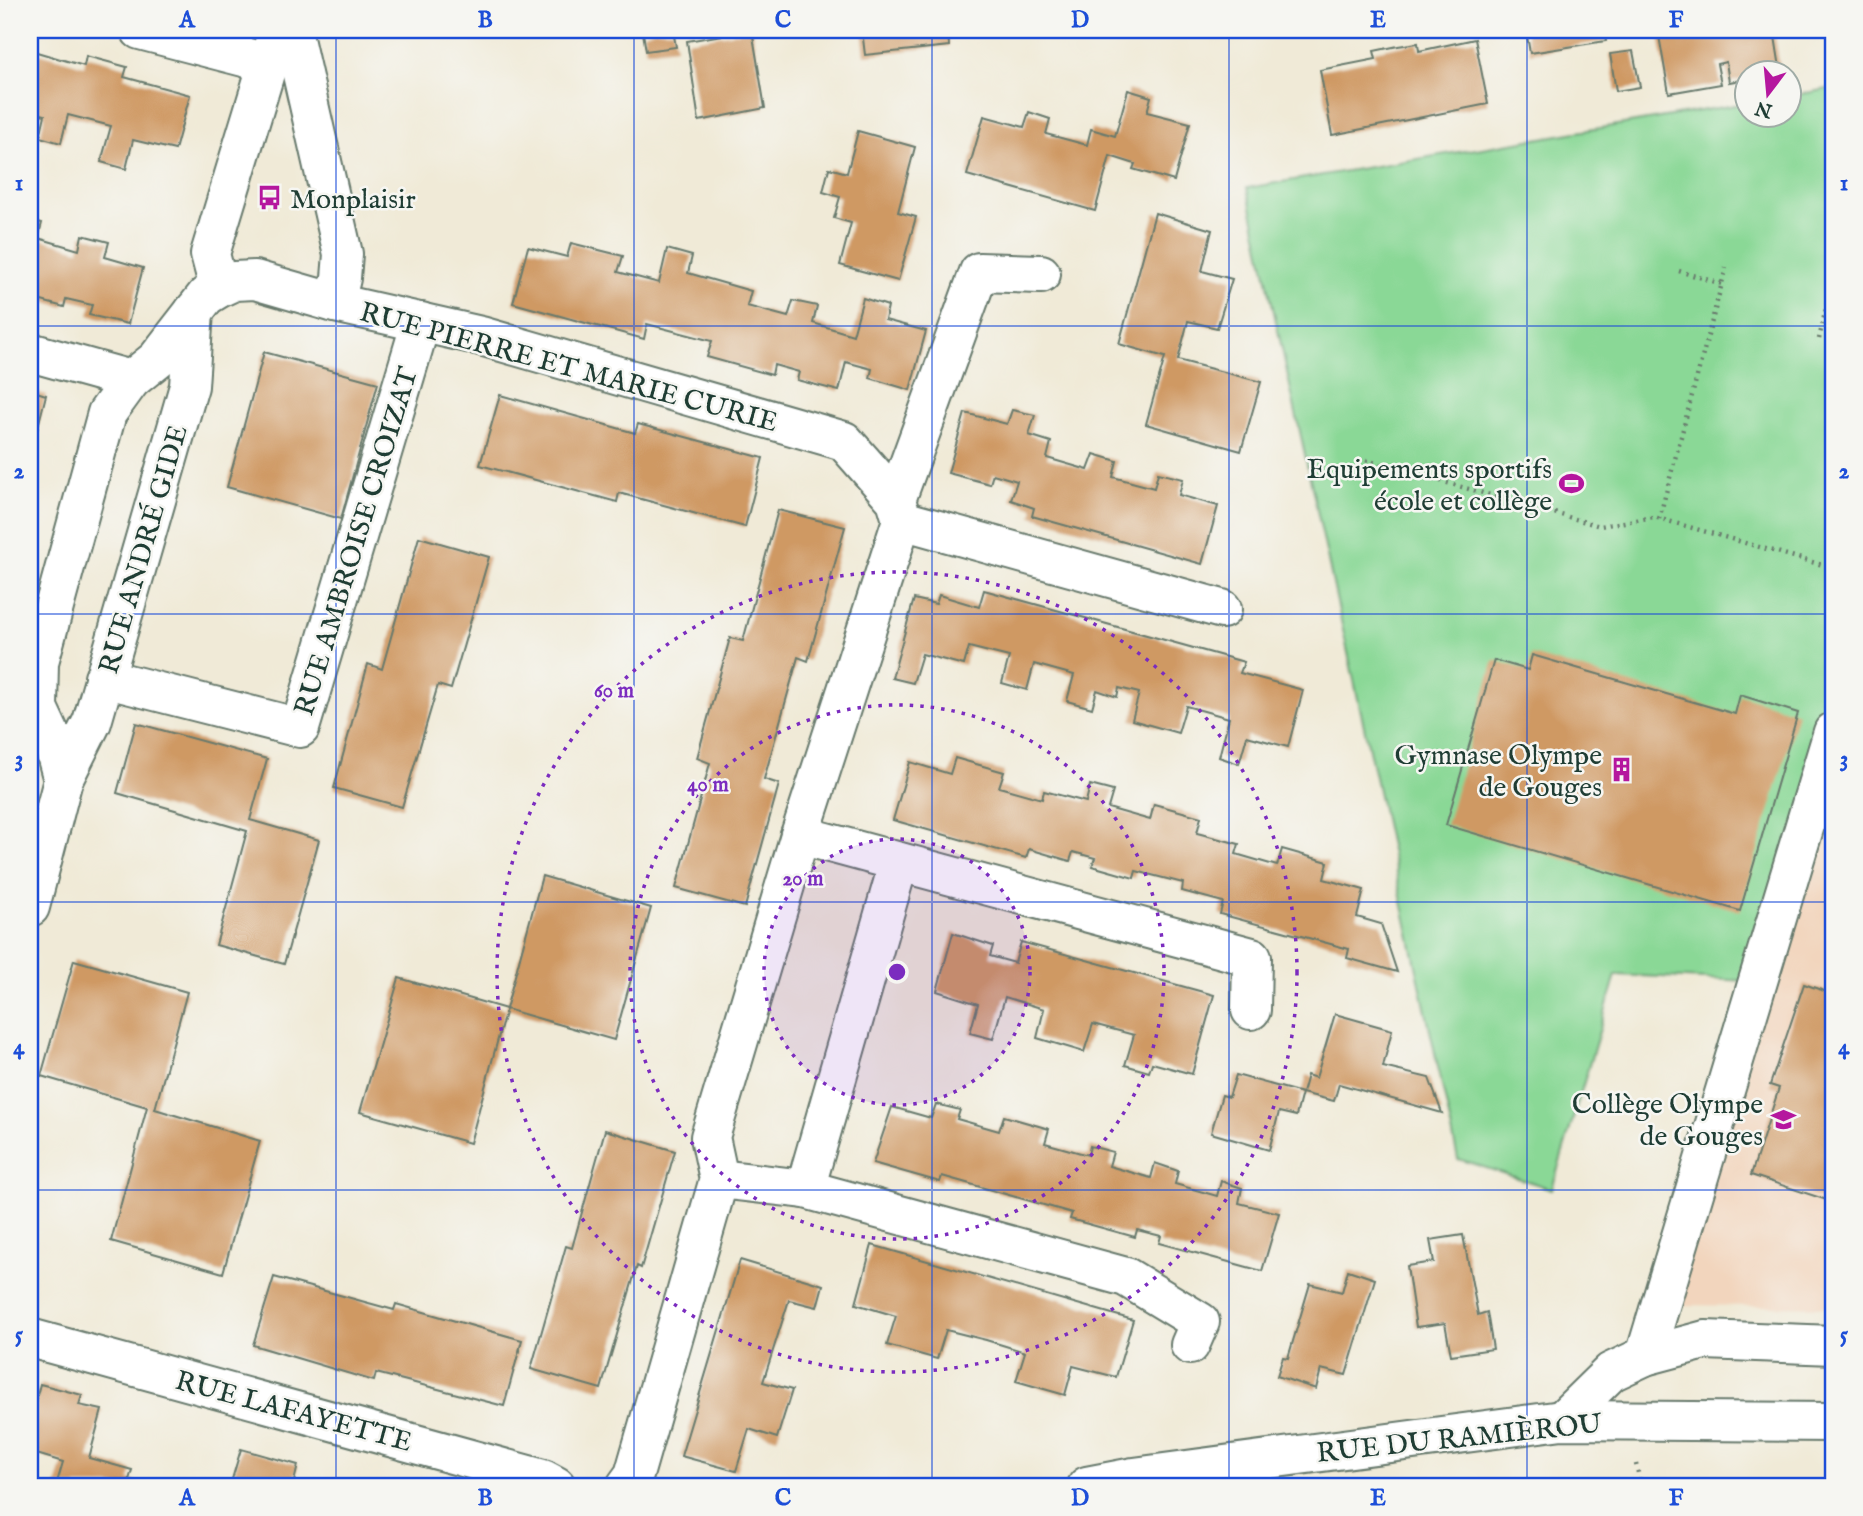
<svg xmlns="http://www.w3.org/2000/svg" width="1863" height="1516" font-family="'IM FELL English',serif">
	<style>
		.built { fill: #f2d5bd }
		.green { fill: #8ad896; stroke: #548a65; stroke-width: 2 }
		.building { fill: #cf9964 }
		.lines { fill: none; stroke-linecap: round; stroke-linejoin: round }
		.minor-casing { stroke: #687a6d; stroke-width: 42 }
		.path { stroke: #687a6d; stroke-width: 4.5; stroke-dasharray: 2 5; stroke-linecap: butt }
		.minor { stroke: #fff; stroke-width: 38 }
		.grid { fill: none; stroke: #1d4ed8; stroke-width: 2; stroke-opacity: 0.55 }
		.ring { fill: none; stroke: #7b2cbf; stroke-width: 3.5; stroke-dasharray: 3.5 7 }
		.labels { text-anchor: middle; stroke-width: 5; stroke-linejoin: round; paint-order: stroke }
		.poi-label { font-size: 28px; fill: #1f3d34; stroke: #f6f6f2; text-anchor: end }
		.street-label { font-size: 28px; fill: #1f3d34; stroke: #f6f6f2 }
		.centre { fill: #7b2cbf; stroke: #f6f6f2; stroke-width: 3.5 }
		.ring-label { font-size: 21px; text-anchor: middle; font-weight: bold; fill: #7b2cbf; stroke: #f6f6f2; stroke-width: 5; stroke-linejoin: round; paint-order: stroke }
		.neatline { fill: none; stroke: #1d4ed8; stroke-width: 2.5 }
		.grid-label { font-size: 23px; text-anchor: middle; font-weight: bold; fill: #1d4ed8 }
	</style>
	<rect width="100%" height="100%" fill="#f6f6f2"/>
	<filter id="ink" filterUnits="userSpaceOnUse"><feTurbulence type="fractalNoise" baseFrequency=".0143" numOctaves="2"/><feDisplacementMap in="SourceGraphic" scale="14" xChannelSelector="R" yChannelSelector="G"/><feConvolveMatrix kernelMatrix="1 2 1 2 8 2 1 2 1" color-interpolation-filters="sRGB"/></filter>
	<filter id="wash" filterUnits="userSpaceOnUse"><feTurbulence type="fractalNoise" baseFrequency=".00686" numOctaves="4" result="noise"/><feDisplacementMap in="SourceGraphic" scale="28" xChannelSelector="R" yChannelSelector="G"/><feGaussianBlur stdDeviation="1.57" result="paint"/><feColorMatrix in="noise" values="0 0 0 0 0 0 0 0 0 0 0 0 0 0 0 0 0 1.4 0 .05"/><feComposite in="paint" operator="in"/></filter>
	<g filter="url(#wash)">
		<rect width="100%" height="100%" fill="#f0ead7"/>
		<path class="built" d="M1833,779V1307L1675,1305Z"/>
		<path class="green" d="M1833,88V780L1774,982L1616,975L1552,1189L1458,1159L1247,188L1747,103L1748,116H1790V96Z"/>
		<g id="blocks">
			<g class="building">
				<path d="M656,30H673L676,47L646,51L643,33Z"/>
				<path d="M752,30L765,108L699,121L687,41Z"/>
				<path d="M862,30H948L949,46L865,55Z"/>
				<path d="M1526,30H1604L1606,41L1530,53Z"/>
				<path d="M1658,30H1774L1781,74H1747V79L1729,82L1726,62L1717,64L1721,84L1669,93Z"/>
				<path d="M1475,39L1488,104L1332,135L1320,70L1376,59L1374,51L1398,46L1418,43L1419,51Z"/>
				<path d="M30,50L84,66L86,56L127,67L124,77L190,95L175,150L133,140L126,169L101,162L111,126L68,115L61,143L40,137L45,115L30,111Z"/>
				<path d="M1633,51L1640,87L1616,91L1610,54Z"/>
				<path d="M1128,90L1151,97L1147,112L1190,123L1174,181L1133,169L1135,164L1110,156L1095,211L967,175L984,116L1024,127L1029,112L1050,119L1046,134L1087,145L1091,129L1115,136Z"/>
				<path d="M858,131L915,147L898,212L916,217L898,281L840,265L851,223L834,218L840,197L823,192L829,168L847,173Z"/>
				<path d="M1155,213L1212,230L1202,271L1232,279L1217,328L1188,321L1178,360L1261,382L1241,451L1146,424L1165,357L1119,344Z"/>
				<path d="M30,220L42,223L38,238L79,250L82,235L109,242L105,257L143,268L128,324L89,315L92,305L66,299L64,307L30,298Z"/>
				<path d="M571,243L623,256L618,272L659,283L667,249L692,256L688,273L751,291L747,306L788,317L793,301L817,306L813,323L853,335L863,298L888,306L885,320L926,331L910,390L870,378L872,369L846,362L839,391L797,380L799,372L774,365L772,375L707,357L712,341L647,324L644,339L513,303L528,247L567,257Z"/>
				<path d="M264,352L378,383L341,519L227,487Z"/>
				<path d="M30,390L46,395L31,454H30Z"/>
				<path d="M500,395L635,433L638,424L763,458L745,527L619,493L617,502L480,465Z"/>
				<path d="M1012,410L1035,415L1029,435L1051,442L1047,458L1088,470L1094,454L1117,461L1113,477L1154,488L1158,473L1183,479L1179,495L1218,506L1202,564L1032,516L1034,508L1011,500L1017,481L993,474L990,484L948,473L965,413L1007,424Z"/>
				<path d="M778,510L845,527L808,661L798,657L764,779L779,784L745,907L676,888L710,763L697,758L730,638L743,641Z"/>
				<path d="M419,537L489,557L451,689L438,685L402,807L334,788L368,664L382,669Z"/>
				<path d="M984,590L1244,662L1240,673L1303,690L1288,747L1247,736L1239,764L1219,757L1229,718L1186,706L1178,733L1132,720L1139,693L1119,688L1117,697L1097,690L1092,708L1067,701L1074,675L1034,664L1027,690L1002,683L1009,657L969,647L964,665L922,654L913,683L892,678L914,599L936,604L939,595L979,607Z"/>
				<path d="M1532,655L1735,714L1740,695L1798,713L1740,911L1446,825L1494,660L1528,670Z"/>
				<path d="M136,723L267,759L250,820L319,840L284,964L216,945L247,831L117,793Z"/>
				<path d="M955,758L1004,772L999,787L1042,799L1044,791L1086,802L1090,785L1113,791L1108,808L1150,820L1154,804L1201,817L1197,833L1239,844L1236,854L1277,866L1282,849L1328,862L1324,879L1364,890L1357,917L1381,924L1397,972L1347,958L1349,949L1220,914L1223,902L1182,891L1183,883L1136,871L1134,878L1092,866L1095,858L1073,852L1070,861L1029,849L1026,858L893,820L910,762L950,774Z"/>
				<path d="M542,876L651,908L614,1040L506,1009L470,1143L360,1112L399,978L506,1009Z"/>
				<path d="M953,933L993,946L990,956L1015,963L1021,942L1214,995L1192,1074L1152,1063L1149,1072L1125,1065L1134,1035L1093,1024L1084,1052L1037,1038L1044,1009L1005,997L993,1039L970,1033L978,1004L937,991Z"/>
				<path d="M74,960L187,992L155,1109L260,1141L223,1273L111,1241L147,1107L41,1076Z"/>
				<path d="M1804,984L1833,994V1202L1751,1175L1779,1088L1770,1085Z"/>
				<path d="M1335,1014L1392,1030L1383,1067L1429,1078L1442,1113L1339,1084L1334,1101L1302,1093L1296,1116L1279,1112L1269,1150L1211,1133L1222,1095L1229,1097L1236,1075L1302,1093L1307,1075L1316,1078Z"/>
				<path d="M936,1104L960,1110L957,1119L999,1131L1004,1116L1049,1129L1045,1143L1088,1155L1090,1146L1113,1152L1109,1166L1151,1178L1155,1163L1178,1171L1175,1184L1217,1196L1221,1181L1242,1188L1239,1203L1279,1213L1262,1271L1159,1243L1161,1236L1137,1230L1135,1237L1070,1219L1072,1213L942,1176L940,1182L873,1163L892,1107L931,1118Z"/>
				<path d="M605,1130L675,1151L641,1268L637,1266L601,1389L531,1369L566,1246L572,1248Z"/>
				<path d="M1463,1235L1478,1315L1487,1312L1493,1349L1451,1355L1445,1323L1416,1327L1407,1266L1434,1262L1430,1240Z"/>
				<path d="M872,1245L1133,1320L1116,1377L1073,1366L1065,1395L1016,1381L1025,1352L986,1340L946,1330L937,1359L887,1345L896,1316L856,1304Z"/>
				<path d="M740,1260L823,1285L817,1307L789,1300L763,1382L792,1390L777,1438L749,1429L736,1471L681,1456Z"/>
				<path d="M1348,1270L1375,1279L1346,1375L1321,1369L1316,1389L1277,1376L1283,1357L1288,1358L1310,1284L1342,1292Z"/>
				<path d="M274,1277L394,1310L396,1304L522,1340L504,1406L376,1373L374,1381L253,1345Z"/>
				<path d="M40,1384L82,1395L79,1405L102,1410L89,1458L132,1470L129,1480L150,1486H56L63,1462L30,1452V1423Z"/>
				<path d="M241,1449L298,1465L293,1486H230Z"/>
			</g>
		</g>
	</g>
	<g filter="url(#ink)">
		<use href="#blocks" fill-opacity="0" stroke="#687a6d" stroke-width="2"/>
		<g class="lines">
			<defs>
				<g id="minor">
					<path d="M140,30L267,63"/>
					<path d="M292,30L343,254L341,278L335,303"/>
					<path d="M219,288L234,281L255,280L335,303L481,336L844,441L896,500L902,520L800,835L710,1137L719,1179L634,1475L626,1486"/>
					<path d="M30,352L131,380"/>
					<path d="M896,500L979,272L1041,274"/>
					<path d="M902,520L1222,609"/>
					<path d="M104,678L300,728L421,322"/>
					<path d="M63,780L51,736L38,708L39,662L107,413L131,380L157,359L206,296L219,288L210,254L278,30"/>
					<path d="M800,835L1252,957L1251,1010"/>
					<path d="M30,907L63,780L92,722L189,386L194,311"/>
					<path d="M719,1179L805,1189L1126,1277L1200,1322L1190,1345"/>
					<path d="M805,1189L899,862"/>
					<path d="M30,1338L543,1479L556,1486"/>
					<path d="M1645,1356L1833,732"/>
					<path d="M1562,1420L1611,1372L1645,1356L1705,1340L1833,1345"/>
					<path d="M1087,1486L1134,1477L1562,1420L1833,1422"/>
				</g>
			</defs>
			<use href="#minor" class="minor-casing"/>
			<g class="path">
				<path d="M1679,271L1722,284"/>
				<path d="M1819,339L1829,295"/>
				<path d="M1366,460L1600,526L1654,517L1833,568"/>
				<path d="M1659,519L1726,268"/>
				<path d="M1636,1464L1641,1486"/>
			</g>
			<use href="#minor" class="minor"/>
		</g>
	</g>
	<path class="grid" d="M336,30V1486M634,30V1486M932,30V1486M1229,30V1486M1527,30V1486M30,326H1833M30,614H1833M30,902H1833M30,1190H1833"/>
	<circle cx="897" cy="972" r="133" fill="#7b2cbf" fill-opacity=".12"/>
	<g class="ring">
		<circle cx="897" cy="972" r="133"/>
		<circle cx="897" cy="972" r="267"/>
		<circle cx="897" cy="972" r="400"/>
	</g>
	<defs>
		<symbol id="bus-bare" viewBox="-9 -9 18 18"><path d="M-5-6H5V4H4V6H2V4H-2V6H-4V4H-5ZM-3.5-4V0h7V-4ZM-3.5 1.2v1.5H-2V1.2ZM2 1.2v1.5H3.5V1.2Z" fill="#b5179e" stroke="#f6f6f2" stroke-width="2.5" paint-order="stroke"/></symbol>
		<symbol id="stadium-bare" viewBox="-9 -9 18 18"><path d="M0-5a6.5 5 0 1 0 0 10a6.5 5 0 1 0 0-10ZM-3.5-1.8h7v3.6h-7Z" fill="#b5179e" stroke="#f6f6f2" stroke-width="2.5" paint-order="stroke"/></symbol>
		<symbol id="building-bare" viewBox="-9 -9 18 18"><path d="M-4-6H4V6H1V3H-1V6H-4ZM-2.5-4.3h1.7v1.8h-1.7ZM.8-4.3h1.7v1.8H.8ZM-2.5-1h1.7V.8h-1.7ZM.8-1h1.7V.8H.8Z" fill="#b5179e" stroke="#f6f6f2" stroke-width="2.5" paint-order="stroke"/></symbol>
		<symbol id="school-bare" viewBox="-9 -9 18 18"><path d="M0-5L7-2L0 1L-7-2ZM-4 1L0 2.5L4 1V4Q0 6-4 4Z" fill="#b5179e" stroke="#f6f6f2" stroke-width="2.5" paint-order="stroke"/></symbol>
	</defs>
	<g fill-rule="evenodd">
		<use href="#bus-bare" x="252" y="180" width="35" height="35"/>
		<use href="#stadium-bare" x="1554" y="466" width="35" height="35"/>
		<use href="#building-bare" x="1604" y="752" width="35" height="35"/>
		<use href="#school-bare" x="1766" y="1102" width="35" height="35"/>
	</g>
	<g class="labels">
		<g class="poi-label">
			<text x="290" y="208" text-anchor="start">Monplaisir</text>
			<text x="1552" y="478">Equipements sportifs<tspan x="1552" dy="32">école et collège</tspan></text>
			<text x="1602" y="764">Gymnase Olympe<tspan x="1602" dy="32">de Gouges</tspan></text>
			<text x="1763" y="1113">Collège Olympe<tspan x="1763" dy="32">de Gouges</tspan></text>
		</g>
		<g class="street-label">
			<text transform="translate(569 366) rotate(15)" y="10">RUE PIERRE ET MARIE CURIE</text>
			<text transform="translate(355 541) rotate(-73)" y="10">RUE AMBROISE CROIZAT</text>
			<text transform="translate(142 549) rotate(-74)" y="10">RUE ANDRÉ GIDE</text>
			<text transform="translate(294 1410) rotate(15)" y="10">RUE LAFAYETTE</text>
			<text transform="translate(1459 1437) rotate(-6)" y="10">RUE DU RAMIÈROU</text>
		</g>
	</g>
	<circle cx="897" cy="972" r="10" class="centre"/>
	<g class="ring-label">
		<text x="614" y="697">60 m</text>
		<text x="708" y="791">40 m</text>
		<text x="803" y="885">20 m</text>
	</g>
	<rect width="1863" height="1516" fill="none" stroke="#f6f6f2" stroke-width="77"/>
	<g transform="translate(1768 94) rotate(196)"><circle r="33" fill="#f6f6f2" stroke="#a0aca6" stroke-width="2"/>
	<path d="M0-5L12 26L0 18L-12 26Z" fill="#b5179e"/>
	<text y="-10" font-size="19" font-weight="bold" text-anchor="middle" fill="#1f3d34">N</text>
	</g>
	<rect x="38" y="38" width="1787" height="1440" class="neatline"/>
	<g class="grid-label">
		<text x="187" y="27">A</text>
		<text x="485" y="27">B</text>
		<text x="783" y="27">C</text>
		<text x="1080" y="27">D</text>
		<text x="1378" y="27">E</text>
		<text x="1676" y="27">F</text>
		<text x="19" y="190">1</text>
		<text x="1844" y="190">1</text>
		<text x="19" y="478">2</text>
		<text x="1844" y="478">2</text>
		<text x="19" y="766">3</text>
		<text x="1844" y="766">3</text>
		<text x="19" y="1054">4</text>
		<text x="1844" y="1054">4</text>
		<text x="19" y="1342">5</text>
		<text x="1844" y="1342">5</text>
		<text x="187" y="1505">A</text>
		<text x="485" y="1505">B</text>
		<text x="783" y="1505">C</text>
		<text x="1080" y="1505">D</text>
		<text x="1378" y="1505">E</text>
		<text x="1676" y="1505">F</text>
	</g>
</svg>
